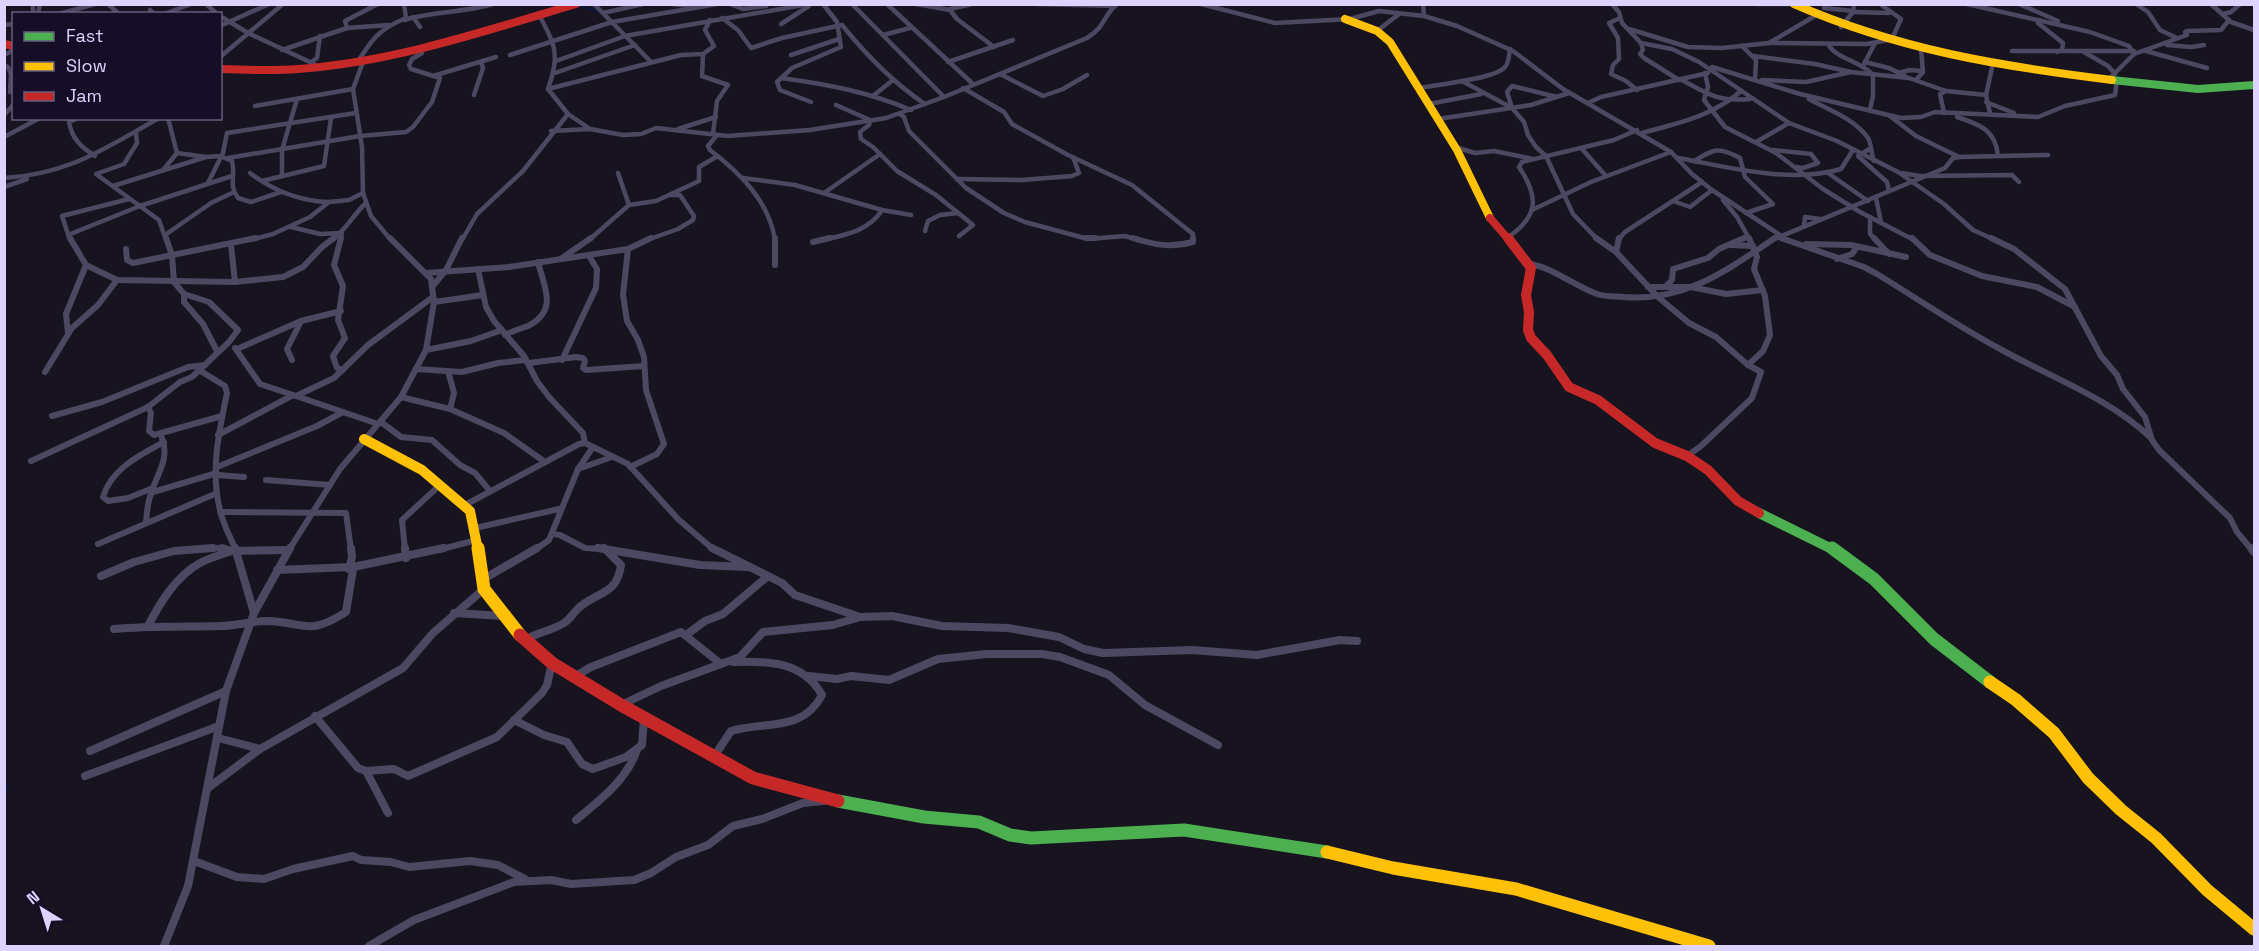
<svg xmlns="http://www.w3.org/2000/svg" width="2259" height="951" font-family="'Space Grotesk',sans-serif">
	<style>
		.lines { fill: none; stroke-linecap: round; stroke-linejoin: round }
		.stream-far1 { stroke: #0a1742; stroke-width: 1.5 }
		.stream { stroke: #0a1742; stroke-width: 3 }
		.street-far2 { stroke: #4d4861; stroke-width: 4.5 }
		.street-far1 { stroke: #4d4861; stroke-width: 6 }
		.street { stroke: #4d4861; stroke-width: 8 }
		.fast-far2 { stroke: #4caf50; stroke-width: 8 }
		.fast-far1 { stroke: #4caf50; stroke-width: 10 }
		.fast { stroke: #4caf50; stroke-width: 13 }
		.slow-far2 { stroke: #ffc107; stroke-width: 8 }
		.slow-far1 { stroke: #ffc107; stroke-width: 10 }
		.slow { stroke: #ffc107; stroke-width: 13 }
		.jam-far2 { stroke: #c62828; stroke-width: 8 }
		.jam-far1 { stroke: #c62828; stroke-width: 10 }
		.jam { stroke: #c62828; stroke-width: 13 }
	</style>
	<rect width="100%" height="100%" fill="#171420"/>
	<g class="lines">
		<path class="stream-far1" d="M577,5L599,12"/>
		<path class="stream" d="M4,784L7,786L4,794"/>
		<g class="street-far2">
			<path d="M33,4V14"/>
			<path d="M108,4L119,14"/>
			<path d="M206,4L217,14"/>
			<path d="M594,4L651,62"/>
			<path d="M672,4L690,6"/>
			<path d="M730,4L743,9L766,6"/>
			<path d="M852,4L944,97"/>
			<path d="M887,4L973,84"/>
			<path d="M916,4L950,10L957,19L994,47"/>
			<path d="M1037,4L1115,6"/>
			<path d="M1201,4L1275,23L1350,19L1379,11L1424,16L1457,26L1513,51L1563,89L1671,152L1692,174L1712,190L1780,235"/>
			<path d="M1423,4L1424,16"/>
			<path d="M1612,4L1619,12L1622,23L1641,43L1672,49L1699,62L1789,123L1837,141L1898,172L1944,204L1973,230L1995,240"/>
			<path d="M1757,4H1790"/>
			<path d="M1880,4L1901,19L1891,41"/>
			<path d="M1967,4L2090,32L2129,46L2134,54"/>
			<path d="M2019,4L2058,21"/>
			<path d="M2136,4L2148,12L2160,30L2177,38"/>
			<path d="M2211,4L2231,22L2254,30"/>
			<path d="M1824,8L1853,11"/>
			<path d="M950,9L972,4"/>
			<path d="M150,10L154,14"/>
			<path d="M1853,12L1889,13"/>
			<path d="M603,13L643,4"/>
			<path d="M38,14L40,4"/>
			<path d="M59,14L95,4"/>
			<path d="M164,14L191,4"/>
			<path d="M2223,14L2231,12L2240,4"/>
			<path d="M539,15C556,45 560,56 548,89"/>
			<path d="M220,16L248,33L314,64L318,69"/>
			<path d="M413,17L420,27"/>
			<path d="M722,18L738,30L751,48L782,38L842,25C867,56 892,82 925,104"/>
			<path d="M1620,18L1609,23L1618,38L1619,59L1613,65L1611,74L1626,81L1637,90"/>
			<path d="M404,20C434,11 463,13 493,4"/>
			<path d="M2040,20L2038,23L2063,43L2062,50L2057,52"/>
			<path d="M781,24L809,6"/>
			<path d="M4,25L14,24"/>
			<path d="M220,26L269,4"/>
			<path d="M1841,27L1853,12L1854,4"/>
			<path d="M347,28L345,21L378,4"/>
			<path d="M1629,29L1688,47L1722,48L1769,43L1867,44L1887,40"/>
			<path d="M1377,31L1399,14"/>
			<path d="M883,35L910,28"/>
			<path d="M1641,43L1643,50L1640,54L1644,58L1679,80"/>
			<path d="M1769,43L1815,16"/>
			<path d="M1828,44C1835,58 1859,61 1871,73"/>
			<path d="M2167,45L2191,47L2204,45"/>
			<path d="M1742,46L1756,60L1755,80"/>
			<path d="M282,50L347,28L389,25"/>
			<path d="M2012,51H2134"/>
			<path d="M2146,51L2207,68"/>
			<path d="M2084,52L2108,66L2115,74"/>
			<path d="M703,54L702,76L728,85L717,101L713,134"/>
			<path d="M4,55L14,50"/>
			<path d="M510,55L612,22L717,4"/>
			<path d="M791,55L839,39"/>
			<path d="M1753,56L1815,64L1851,72L1909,78L1946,91L1986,95"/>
			<path d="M220,57L283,4"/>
			<path d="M556,61L625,36L809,4"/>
			<path d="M311,62L317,58L320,36"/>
			<path d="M363,62L353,89L362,147L363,193L371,216L391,240"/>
			<path d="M948,62L1013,40"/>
			<path d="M1865,62L1889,68L1905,76"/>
			<path d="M357,63C372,39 379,29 406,18L404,4"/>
			<path d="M1864,64L1875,43"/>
			<path d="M4,65L8,67L11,74L10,92"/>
			<path d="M1712,67L1800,94L1901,118L1921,117L1935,112L2038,117L2065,106L2115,95L2117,80"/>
			<path d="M555,73L635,45"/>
			<path d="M1705,73L1708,87L1704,100L1725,127L1776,153L1823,189L1860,212L1914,240"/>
			<path d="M1898,73L1910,70L1922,71"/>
			<path d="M1000,74L1043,96L1063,89L1087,75"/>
			<path d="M433,76L496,57"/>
			<path d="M781,78C826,84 869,92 911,110"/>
			<path d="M1680,79C1708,94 1717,102 1750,99"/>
			<path d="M2109,79L2134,54L2187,35L2185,32L2187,31L2221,30L2229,20"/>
			<path d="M1762,80L1806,82L1851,72"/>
			<path d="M1916,80L1923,72L1921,49"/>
			<path d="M1462,81L1512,108L1524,122L1528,135L1536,147L1546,156L1573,214L1598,240"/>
			<path d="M963,88L1004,112L1012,124L1068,155L1132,185L1193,234V240"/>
			<path d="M1418,88C1435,85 1495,79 1505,67C1509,63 1509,54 1510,49"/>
			<path d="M548,89L681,55L703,54L714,46L705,30L710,20"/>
			<path d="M548,89L568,114L590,129"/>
			<path d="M474,95L483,68L481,62"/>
			<path d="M873,96L893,80"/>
			<path d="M1809,96V99C1829,110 1855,119 1868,138C1872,145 1871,154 1874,161"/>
			<path d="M811,102L780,90L777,82L792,68L841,47L837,22L823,4"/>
			<path d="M1986,102L2014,113"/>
			<path d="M1588,103L1601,97L1708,73"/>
			<path d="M1429,104L1481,94"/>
			<path d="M836,105L870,120"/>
			<path d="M255,106L353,89"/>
			<path d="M1512,108L1507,92L1512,86L1557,97"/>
			<path d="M1870,109L1873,96V74"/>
			<path d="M1944,113L1940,94L1946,91"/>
			<path d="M1990,113L1986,95L1993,63"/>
			<path d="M900,114L904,117L909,131L966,188L1004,213L1025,222L1088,239L1125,236L1138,240"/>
			<path d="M4,115L14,104"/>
			<path d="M1890,116L1916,136L1959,157L2048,155"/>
			<path d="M1957,117C1979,124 1996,130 1998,156"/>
			<path d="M78,118L69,122C72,139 81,147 95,156"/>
			<path d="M168,118L177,153"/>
			<path d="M1438,119L1531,105L1569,93"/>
			<path d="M870,120L869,125L860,132L861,139L873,147L897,171L936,195L973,225L959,236"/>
			<path d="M678,129L716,117"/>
			<path d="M551,131L590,129L623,135L641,134L656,128L728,136L810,130L886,118L944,97L1087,38C1107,25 1102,17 1117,4"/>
			<path d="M136,133L137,143L124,164L96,174L159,220L166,240"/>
			<path d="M1642,133C1678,123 1713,116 1741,91"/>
			<path d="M717,135L708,146L710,150C740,173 769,201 775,240"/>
			<path d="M4,137L40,118"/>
			<path d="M1756,142L1789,123"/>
			<path d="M1455,147L1475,153L1494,151L1533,159"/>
			<path d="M1871,148L1858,156L1887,182L1889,191"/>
			<path d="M1582,149L1606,176"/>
			<path d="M1773,150L1811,154L1818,163L1803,168L1796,167"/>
			<path d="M228,158L360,136L406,132L413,127L432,102L440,78L411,69L409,65L412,59L422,53L420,48"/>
			<path d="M1678,158C1728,167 1791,184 1841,169L1853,150"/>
			<path d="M1694,161C1714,149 1718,146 1740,158L1745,177L1773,204L1746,213"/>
			<path d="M163,170L177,153L206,157"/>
			<path d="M250,173C274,191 299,201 329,202"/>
			<path d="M618,173L629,205"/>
			<path d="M1828,173L1868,201"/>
			<path d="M1902,173L1919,176L2012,175L2019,182"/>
			<path d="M282,176V150L297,99"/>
			<path d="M4,178C69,174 104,149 159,118"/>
			<path d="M743,178L795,185L882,210L911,215"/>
			<path d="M957,179L1022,180L1072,176L1079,173L1073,157"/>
			<path d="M262,181L324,166L331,118"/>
			<path d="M208,183L223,153L227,133L356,113"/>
			<path d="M113,186L206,157L220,156L232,161C236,175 228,185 238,198L251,202L281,192"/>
			<path d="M4,187L27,179"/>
			<path d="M824,193L880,154"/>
			<path d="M1876,198L1881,222"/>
			<path d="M1723,200L1737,217L1750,240"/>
			<path d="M1673,201L1690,207L1712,190"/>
			<path d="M1532,210L1591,182L1671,152"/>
			<path d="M1870,217V234L1876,240"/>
			<path d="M1804,225L1805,217L1820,219"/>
			<path d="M291,227L320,234L341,233"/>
			<path d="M925,231L928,221L940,215L958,213"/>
			<path d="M68,235L140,206L232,176"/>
			<path d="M165,235L211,203L234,192"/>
			<path d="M1777,237L1786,240"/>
			<path d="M1507,238C1538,217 1540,198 1519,167L1522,162L1614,140L1637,130"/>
			<path d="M70,240L62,216L129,199"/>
			<path d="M250,240L273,234L310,217L329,202L349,200L363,193"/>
			<path d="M332,240C347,229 352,216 366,203"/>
			<path d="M340,240L342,233"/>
			<path d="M462,240L477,214L523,171L568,114"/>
			<path d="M589,240L629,205L656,201L699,181V167L716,157"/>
			<path d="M647,240L678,229L693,220L694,216L680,195H671"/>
			<path d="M823,240C845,235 869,231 882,210"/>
			<path d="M1618,240L1625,232L1702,182"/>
			<path d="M1741,240L1748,237"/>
			<path d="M1772,240L1945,168L1953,158L1959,157"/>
		</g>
		<g class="street-far1">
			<path d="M70,238L86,265L117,280L235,282L283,277L303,267L322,247L334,238"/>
			<path d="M166,238L172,255L174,282L184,294V302L203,324L217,351"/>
			<path d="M341,238L334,265L343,286L338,320L345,338L333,356L337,368L343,370"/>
			<path d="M775,238V265"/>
			<path d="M1086,238H1095"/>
			<path d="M1133,238C1155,245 1170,248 1193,242V238"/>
			<path d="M1596,238L1616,252L1658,297L1689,323L1716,337L1748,365L1761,372L1752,398L1701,446L1687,456"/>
			<path d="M1781,238L1864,267L1877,274C1918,299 1959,327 2002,350C2052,378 2109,398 2151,438"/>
			<path d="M1874,238L1889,254"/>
			<path d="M1912,238L1930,255L1982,276L2037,287L2075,307"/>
			<path d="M1991,238L2014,249L2065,289L2101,356L2117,375L2123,389L2145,417L2152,440L2159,450L2230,518L2237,532L2252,550"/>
			<path d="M813,242L830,238"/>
			<path d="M1806,244L1851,245L1906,257"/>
			<path d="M231,245L235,282"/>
			<path d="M1731,245L1753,246"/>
			<path d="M126,249L127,260L133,263L256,238"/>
			<path d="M628,249L623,295L627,321L638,340L644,357L646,390L664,444L657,454L630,467"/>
			<path d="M1616,252L1619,238"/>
			<path d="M562,258L591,238"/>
			<path d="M1837,259L1852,254L1857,247"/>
			<path d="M1530,264C1554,268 1574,286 1597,294C1605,297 1616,296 1624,297C1685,302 1727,270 1775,238"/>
			<path d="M478,269L486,307L494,321L524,356L537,381L549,397L583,433L585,443"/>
			<path d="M426,273L509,267L628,249L651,238"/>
			<path d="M1666,286L1672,280L1673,269L1708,258L1719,249L1744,238"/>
			<path d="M432,287L446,270L462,238"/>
			<path d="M1648,287H1691L1726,294L1763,290"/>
			<path d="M434,302L483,295"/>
			<path d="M68,333L66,314L86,265"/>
			<path d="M505,335C512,331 520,329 528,326C559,310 544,287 538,262"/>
			<path d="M235,348L260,384L293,395"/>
			<path d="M237,349L301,321L341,311"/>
			<path d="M426,350L471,341L502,330"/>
			<path d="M292,360L287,349L301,321"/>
			<path d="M562,360L596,288L597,269L589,256"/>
			<path d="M529,363L576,357L583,358L585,361L583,368L586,370L644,366"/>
			<path d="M1748,365L1763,351L1770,335L1765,296L1754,269L1757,257L1749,238"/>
			<path d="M416,369L462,372L498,363L525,360"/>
			<path d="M199,370L225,386L227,393C219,432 210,471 220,510C223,524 230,537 236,550"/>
			<path d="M448,371L454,393L450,409"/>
			<path d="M45,372L72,328L98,305L117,280"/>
			<path d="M296,396L334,378L368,345L433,297"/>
			<path d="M401,397L450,409L504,433L545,462"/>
			<path d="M148,407L151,413L149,431L154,435L222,416"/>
			<path d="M52,416L102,402L188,367L205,365"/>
			<path d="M381,422L401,437L432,440L460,465L475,473L490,491"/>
			<path d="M218,435L293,395L343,412"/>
			<path d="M31,461L148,407L180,382L192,377L229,342L238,330L209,302L184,294"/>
			<path d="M217,467L317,426L343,412L378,424"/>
			<path d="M578,469L612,457"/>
			<path d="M217,475L244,477"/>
			<path d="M266,480L330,485"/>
			<path d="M153,488L128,498L108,501L103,497C111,469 140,455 164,442"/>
			<path d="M153,492L217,473"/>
			<path d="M465,505L579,444L585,443L628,464L678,519L714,550"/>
			<path d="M220,512L346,513L351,550"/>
			<path d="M146,523C147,513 147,503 151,494C157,473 170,460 162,438"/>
			<path d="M475,528L559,509"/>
			<path d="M553,534L560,535L585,548L616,550"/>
			<path d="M98,544L217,493"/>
			<path d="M604,548L606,550"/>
			<path d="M190,550L220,548L227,550"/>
			<path d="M289,550L340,469L401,397L426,350L434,302L431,279L390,238"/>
			<path d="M405,550L402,520L441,484"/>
			<path d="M438,550L477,540"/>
			<path d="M535,550L549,540L578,469L593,447"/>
		</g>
		<g class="street">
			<path d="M222,548L231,551L289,550"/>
			<path d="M235,548L254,613"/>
			<path d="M405,548L406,558"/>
			<path d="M598,548L700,565L747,567"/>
			<path d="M712,548L782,583L795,595L860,617"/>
			<path d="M2251,548L2254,552"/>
			<path d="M349,569L352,557L351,548"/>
			<path d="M277,570L353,567L444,548"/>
			<path d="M101,576L134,562L174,551L213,548"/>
			<path d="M482,580L537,548"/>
			<path d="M454,613L503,616"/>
			<path d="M148,626C160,603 176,576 200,563C209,558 221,555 231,551"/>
			<path d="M114,629C150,626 185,627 221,626C236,626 252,621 267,621C306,622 307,637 346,612L353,569"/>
			<path d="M686,635L705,621L723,614L768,576"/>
			<path d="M525,640C537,632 552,631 564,623C571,619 574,611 581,606C600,591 617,594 621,565L604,548"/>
			<path d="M809,676L837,679L851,676L889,680L938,659L987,654H1042L1060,657L1109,675L1145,705L1218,745"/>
			<path d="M574,677L591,667L681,632L721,664"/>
			<path d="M621,705L661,686L740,657L763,632L833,625L860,617L892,616L942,626L1008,628L1059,637L1084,649L1103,653L1192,650L1257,655L1340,640L1357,641"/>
			<path d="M315,716L358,768L366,771L394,769L408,776L497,737L542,693L547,685L552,663"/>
			<path d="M514,720L544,735L567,742L582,764L593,769L626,757L642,745L644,718"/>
			<path d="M218,738L260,749"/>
			<path d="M90,751L226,691"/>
			<path d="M715,755L731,731C766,721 803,732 822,695C803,661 768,661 733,662"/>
			<path d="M366,771L388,813"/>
			<path d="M85,776L219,726"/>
			<path d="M208,788L260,749L403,668L433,633L484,589"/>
			<path d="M576,820C600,800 626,781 637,750"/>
			<path d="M194,861L237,877L264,879L293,869L353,856L361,860L391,862L409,867L470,861L498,865L525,879"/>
			<path d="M164,946L188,886L226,691L254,613L290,548"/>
			<path d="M369,946L414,920L514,882L551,880L571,884L634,880L651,873L676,857L708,845L733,826L762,819L803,803L824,801"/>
		</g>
		<path class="fast-far2" d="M2112,80L2198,89L2254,85"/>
		<path class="fast-far1" d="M1759,513L1834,550"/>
		<g class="fast">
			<path d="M1832,548L1874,579L1934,639L1990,682"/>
			<path d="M838,801L924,817L979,822L1010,835L1031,838L1184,830L1327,852"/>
		</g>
		<g class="slow-far2">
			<path d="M1794,4C1899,50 1999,66 2112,80"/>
			<path d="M1345,19L1377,31L1390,42L1457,150L1490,218"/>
		</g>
		<path class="slow-far1" d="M364,439L422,470L470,511L478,550"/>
		<g class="slow">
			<path d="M478,548L484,589L520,635"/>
			<path d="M1990,682L2015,699L2054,733L2088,778L2121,810L2156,838L2207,890L2254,929"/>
			<path d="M1327,852L1393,868L1516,889L1709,946"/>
		</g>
		<g class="jam-far2">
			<path d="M4,44L14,46"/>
			<path d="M220,69C246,70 272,71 298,69C393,62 485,31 576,4"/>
			<path d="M1490,218L1509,240"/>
		</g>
		<path class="jam-far1" d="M1508,238L1531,268L1526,295L1529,312L1528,330L1531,338L1547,355L1569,387L1598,400L1655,443L1687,456L1708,470L1738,501L1759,513"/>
		<path class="jam" d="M520,635L552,663L621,705L753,778L838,801"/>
	</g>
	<rect width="2259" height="951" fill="none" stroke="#ded3ff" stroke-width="12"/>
	<rect x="12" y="12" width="210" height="108" fill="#150e26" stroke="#655d7d" stroke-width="1.5"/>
	<rect x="24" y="32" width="30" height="9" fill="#4caf50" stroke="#655d7d" stroke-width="1.5"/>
	<text x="66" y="42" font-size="18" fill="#ded3ff">Fast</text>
	<rect x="24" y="62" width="30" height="9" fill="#ffc107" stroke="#655d7d" stroke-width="1.5"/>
	<text x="66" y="72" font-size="18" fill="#ded3ff">Slow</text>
	<rect x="24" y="92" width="30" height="9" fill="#c62828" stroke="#655d7d" stroke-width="1.5"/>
	<text x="66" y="102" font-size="18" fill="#ded3ff">Jam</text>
	<g transform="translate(42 909) rotate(322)" stroke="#150e26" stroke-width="4.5" paint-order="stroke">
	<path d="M0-4.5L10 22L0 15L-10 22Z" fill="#ded3ff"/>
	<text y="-9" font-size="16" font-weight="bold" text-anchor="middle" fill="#ded3ff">N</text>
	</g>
</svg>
